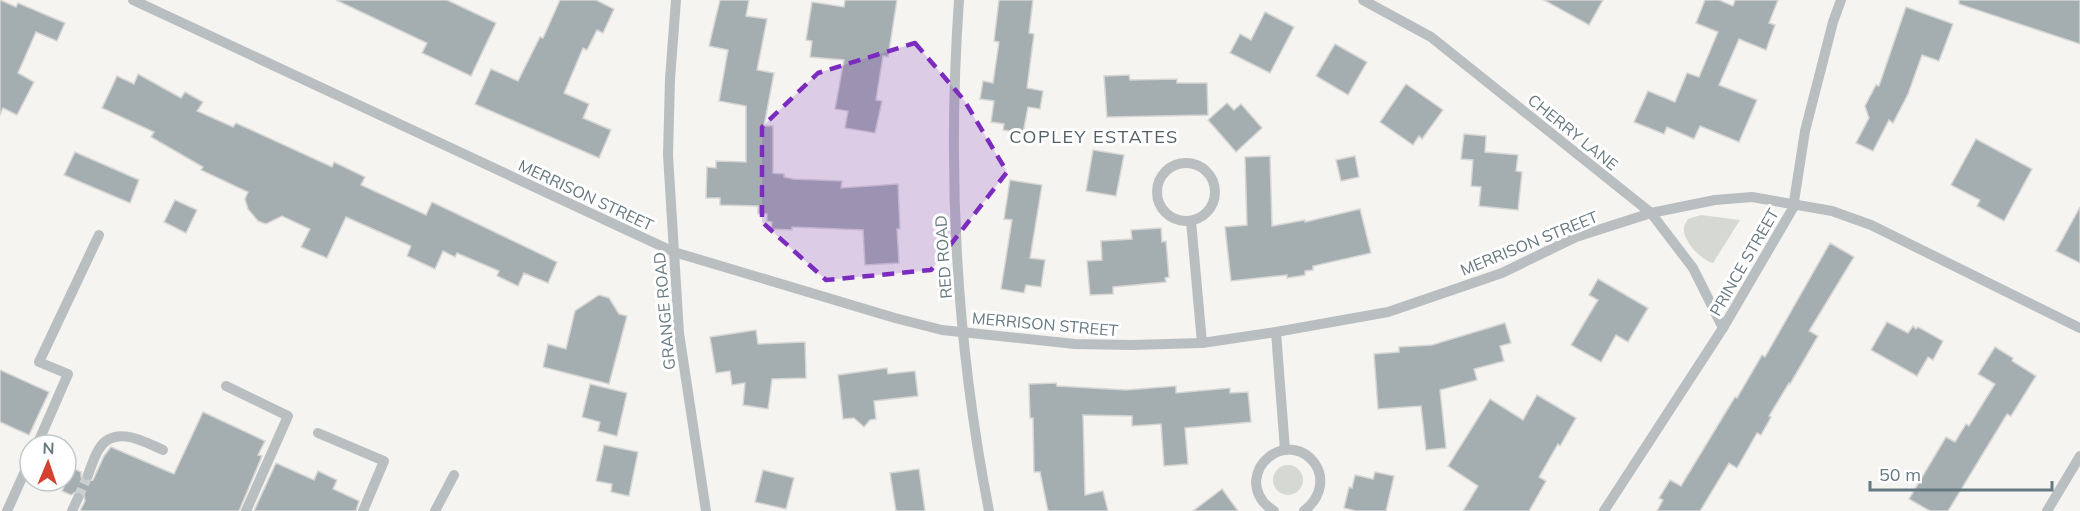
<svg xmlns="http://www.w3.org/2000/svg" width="2080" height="511" font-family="Mulish,sans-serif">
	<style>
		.green { fill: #d5d9d1 }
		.building { fill: #a4adb0; stroke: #d6d6d4; stroke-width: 1.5 }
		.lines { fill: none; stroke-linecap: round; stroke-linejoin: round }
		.minor-tunnel { stroke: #cacfcf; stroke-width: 10; stroke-dasharray: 10 5; stroke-linecap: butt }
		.minor { stroke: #b9bfc1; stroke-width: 10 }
		.marked { fill: #7b2cbf; fill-opacity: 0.2; stroke: #7b2cbf; stroke-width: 4.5; stroke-dasharray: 12 8; stroke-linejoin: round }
		.labels { text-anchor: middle; stroke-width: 6; stroke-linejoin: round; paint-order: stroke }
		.street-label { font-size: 16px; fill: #667880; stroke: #fff }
		.neighbourhood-label { font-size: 18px; letter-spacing: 1.5px; fill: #536066; stroke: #fff }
	</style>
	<rect width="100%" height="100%" fill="#f5f4f1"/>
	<g class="green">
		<path d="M1701,215L1740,220L1713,263C1702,261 1682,240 1684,228C1684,224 1687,222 1688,219Z"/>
		<circle cx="1288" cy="480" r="15"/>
	</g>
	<g class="building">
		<path d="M0,0L16,7L18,3L65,23L57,41L36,32L18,73L34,82L17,115L3,108L0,115Z"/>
		<path d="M336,0H447L496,23L471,76L422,53L427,43Z"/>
		<path d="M560,0H596L614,9L603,33L597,30L587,50L583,48L564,93L589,104L583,118L611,130L599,158L475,104L491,69L518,81L540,37L543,38Z"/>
		<path d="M720,0H749L746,16L767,19L757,70L774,73L764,126H773V173L784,174V177L793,179L842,181L841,188L898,184L900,229H897L899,263L865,265L863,230L792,227V230L771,229L772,222L767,221V214H758V206L720,205V198H706L707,167L716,168V161L746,162V106L719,101L728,50L709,46Z"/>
		<path d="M845,0H897L888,57L883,56L876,100L882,101L875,133L845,128L848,111L835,109L844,60L810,57L812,41L806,40L812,2L844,7Z"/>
		<path d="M999,0H1033L1029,33L1034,34L1027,88L1043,91L1040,109L1028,107L1023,133L1003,130L1004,124L991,122L994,101L980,99L983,81L993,83L999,42L994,41Z"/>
		<path d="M1544,0H1603L1589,25Z"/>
		<path d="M1705,0H1719L1733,6L1735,0H1778L1769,23L1775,25L1766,50L1739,39L1719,85L1757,100L1739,142L1700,126L1694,139L1667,127L1664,134L1634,122L1648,91L1675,102L1687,73L1699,77L1718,32L1696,23Z"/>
		<path d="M1959,0H2080V44L1959,4Z"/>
		<path d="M1906,7L1953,24L1939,61L1922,55L1908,94L1893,123L1889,120L1873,151L1856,143L1869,118L1865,106L1876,85L1879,86Z"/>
		<path d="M1265,12L1294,27L1270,73L1230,53L1240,34L1251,40Z"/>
		<path d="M1335,44L1367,62L1348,95L1316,76Z"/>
		<path d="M138,74L181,98L185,92L203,102L197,111L233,127L236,123L332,167L334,162L365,177L361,185L426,215L432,202L557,262L548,283L524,273L518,286L497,276L499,271L457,253L455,257L443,251L435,269L407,256L411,246L346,217L327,258L301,247L310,229L282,216L266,224L258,221L248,209L245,199L248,192L201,170L203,167L151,137L154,132L102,108L117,76L134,84Z"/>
		<path d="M1129,75L1130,80L1177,79V83H1207L1208,115L1107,117L1104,76Z"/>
		<path d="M1406,84L1443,110L1422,139L1419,136L1413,145L1380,122Z"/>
		<path d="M1227,103L1234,110L1241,104L1262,128L1236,152L1208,120Z"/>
		<path d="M1464,134L1486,136L1485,152L1518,155L1516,171L1522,172L1518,210L1479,206L1481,187L1471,186L1473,160L1461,159Z"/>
		<path d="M1976,139L2032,169L2004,221L1977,206L1980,200L1951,185Z"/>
		<path d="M1093,150L1124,155L1116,196L1086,191Z"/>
		<path d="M75,152L139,180L130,203L64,175Z"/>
		<path d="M1270,156L1272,226L1305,220V222L1360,209L1371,253L1313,266V270L1305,271V275L1287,278V275L1231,281L1225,227L1247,225L1245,157Z"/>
		<path d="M1355,156L1359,177L1341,181L1336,160Z"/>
		<path d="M1010,180L1042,185L1030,258L1045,260L1041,287L1026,285L1024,293L1001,289L1012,220L1004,219Z"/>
		<path d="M175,200L197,210L186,233L164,222Z"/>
		<path d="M2080,207V263L2056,251Z"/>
		<path d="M1161,228L1162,242L1166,241L1169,277L1165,278L1166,282L1113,287V294L1090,295L1087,261L1102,260L1101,241L1132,239L1131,230Z"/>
		<path d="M1830,243L1854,257L1809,331L1818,336L1790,384L1789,383L1769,416L1771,417L1761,435L1757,433L1737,468L1729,463L1700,511H1657L1663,500L1659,498L1670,480L1681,486L1735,397L1737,398L1762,355L1765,357Z"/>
		<path d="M1598,279L1648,308L1628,342L1616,335L1601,362L1571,345L1598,300L1589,295Z"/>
		<path d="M599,295L609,298L619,314L627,316L609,384L543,367L548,344L566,349L575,311Z"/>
		<path d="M1887,322L1908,333L1913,326L1916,329L1918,327L1943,341L1933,360L1928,357L1917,376L1871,350Z"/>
		<path d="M1505,323L1511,343L1500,346L1504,361L1474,369L1477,380L1440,390L1446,448L1426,450L1421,406L1378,409L1374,354L1399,352V347L1432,345Z"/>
		<path d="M756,330L758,344L805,342L806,378L772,379L768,409L743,405L745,383L732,385L730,371L716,373L710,337Z"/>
		<path d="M1995,347L2013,358L2012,361L2036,376L2011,416L2007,414L1948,511H1930L1909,499L1946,437L1955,442L1966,424L1969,426L1995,384L1978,374Z"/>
		<path d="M887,368L888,374L915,371L918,396L874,401L876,419L870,420L864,427L854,418L843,419L838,375Z"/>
		<path d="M0,370L49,392L29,435L0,422Z"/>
		<path d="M1056,383L1057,386L1126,390L1176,386V393L1230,388V393L1248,392L1251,422L1185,428L1188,464L1164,466L1161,424L1132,426V416L1083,415L1085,495L1103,491L1108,511H1048L1040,472H1034L1033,418H1030L1029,384Z"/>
		<path d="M590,384L627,393L617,436L598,431L600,422L582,417Z"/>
		<path d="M1537,395L1576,418L1560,446L1558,444L1539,477L1546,481L1529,511H1463L1478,486L1448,466L1490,399L1523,420Z"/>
		<path d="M203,412L265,441L258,455L262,456L239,511H80L85,501L84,493L77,491L71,495L62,491L72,468L81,472V477L85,482L93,480L104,456L111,447L174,474Z"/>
		<path d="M604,445L638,452L629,496L611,492L612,484L596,481Z"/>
		<path d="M276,463L314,480L318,471L337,480L333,489L359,501L356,511H254Z"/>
		<path d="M919,469L925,511H896L890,473Z"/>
		<path d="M763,470L794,478L786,509L755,502Z"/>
		<path d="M1375,472L1394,476L1386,511H1356L1344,508L1349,487L1352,488L1355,475L1373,479Z"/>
		<path d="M1222,489L1238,511H1193Z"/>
	</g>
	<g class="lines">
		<path class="minor-tunnel" d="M78,498L88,475"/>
		<g class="minor">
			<path d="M133,0L674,252L895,318L942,330L1075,344L1131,345L1202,343L1276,332L1388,312L1502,273L1576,237L1651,213L1715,200L1752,197L1832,211L1871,225L2080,328"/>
			<path d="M676,0L670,79L668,155L679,333L706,511"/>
			<path d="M959,0C947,171 956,343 989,511"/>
			<path d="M1363,0L1431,37L1651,213L1693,268L1723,328"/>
			<circle cx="1186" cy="192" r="29"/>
			<path d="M1191,221L1202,343"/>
			<path d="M1276,332L1285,450"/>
			<path d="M226,386L288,416L246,511"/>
			<path d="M318,433L384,461L363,511"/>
			<path d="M37,445L68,374L39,362L99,235"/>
			<path d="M88,475C91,467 94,457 99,449C114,424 145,442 163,450"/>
			<path d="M7,511L30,460"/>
			<path d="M72,511L78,498"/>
			<path d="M435,511L454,475"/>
			<path d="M1274,511C1263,504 1256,494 1256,481C1257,471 1261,463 1269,457C1302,431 1344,479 1304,511"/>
			<path d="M1604,511L1723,328L1793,208L1805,131L1833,22L1841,0"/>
			<path d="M2047,511L2080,456"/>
		</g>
	</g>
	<path class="marked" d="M915,43L964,100L1007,172L931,270L826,280L762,222V127L818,73Z"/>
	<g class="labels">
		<g class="street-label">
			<text transform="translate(1573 132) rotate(39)" y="6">CHERRY LANE</text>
			<text transform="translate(586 195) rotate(25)" y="6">MERRISON STREET</text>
			<text transform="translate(1529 243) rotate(-22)" y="6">MERRISON STREET</text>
			<text transform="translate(943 257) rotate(-94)" y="6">RED ROAD</text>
			<text transform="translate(1744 262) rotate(-60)" y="6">PRINCE STREET</text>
			<text transform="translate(664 311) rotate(-95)" y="6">GRANGE ROAD</text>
			<text transform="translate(1045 324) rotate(5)" y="6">MERRISON STREET</text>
		</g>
		<g class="neighbourhood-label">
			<text x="1094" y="143">COPLEY ESTATES</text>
		</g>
	</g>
	<g transform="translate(48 463) rotate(2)"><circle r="28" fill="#ffffff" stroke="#c2c9cc" stroke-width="1.5"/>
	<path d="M0-4.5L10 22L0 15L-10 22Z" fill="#d54131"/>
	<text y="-9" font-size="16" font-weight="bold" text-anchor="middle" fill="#667880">N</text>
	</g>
	<path d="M1870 481v9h182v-9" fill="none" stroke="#667880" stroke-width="3"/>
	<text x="1879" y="481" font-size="18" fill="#667880" stroke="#ffffff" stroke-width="4.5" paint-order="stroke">50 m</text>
</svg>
